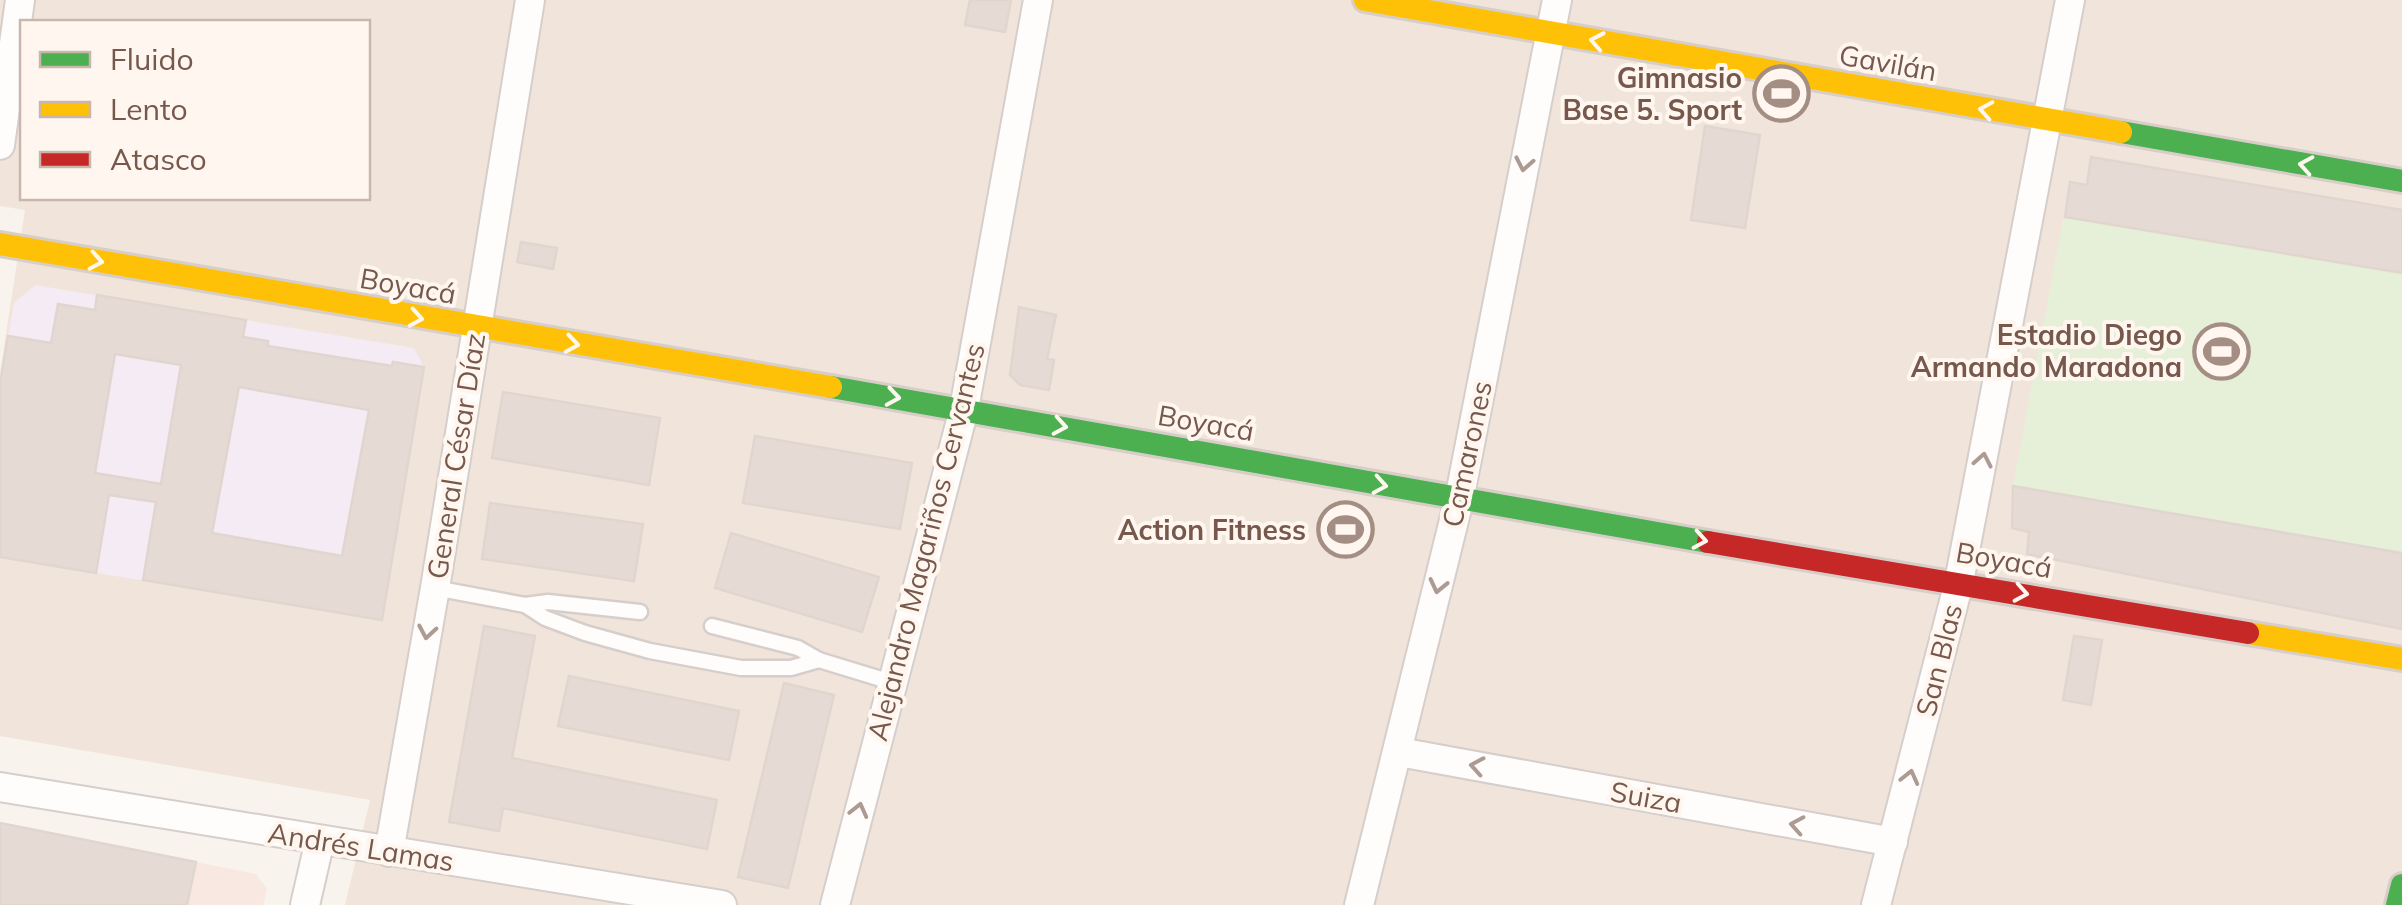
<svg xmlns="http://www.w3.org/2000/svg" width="2402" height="905" font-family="Mulish,sans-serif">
<rect width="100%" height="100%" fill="#f8f3ed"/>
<path fill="#f1e5db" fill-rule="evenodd" d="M0 0H2402V905H345L370 800 0 736V373L25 210 0 206ZM22 22H368V198H22Z"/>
<polygon fill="#f8e8e1" points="0,823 256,874 267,889 263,905 0,905"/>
<polygon fill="#f4ebf4" points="35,285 414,348 424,367 382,620 0,557 0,384 14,303"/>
<polygon fill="#e6efd8" points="2091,157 2402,210 2402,629 2027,554 2029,532 2012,528 2013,486 2070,182 2087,184"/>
<g fill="#e5dbd4" stroke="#e1d6cf" stroke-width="2.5" fill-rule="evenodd">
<polygon points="970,0 1011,0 1005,32 965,25"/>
<polygon points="1705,126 1760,135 1745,228 1691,220"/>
<polygon points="2091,157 2402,210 2402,273 2065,217 2070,182 2087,185"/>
<polygon points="521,242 557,248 553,269 517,262"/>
<path d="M97 295 246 320 243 337 268 341V346L392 366 393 362 424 367 382 620 143 580 156 502 109 495 96 573 0 557V384L8 336 51 343 58 304 95 310ZM115 354 181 365 161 484 95 473ZM239 387 369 410 342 556 212 533Z"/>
<polygon points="1019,307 1056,315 1047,359 1054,360 1049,390 1020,385 1010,375"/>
<polygon points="503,392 660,418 649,485 492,458"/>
<polygon points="755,436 912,463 900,529 743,503"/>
<polygon points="2013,486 2402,553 2402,629 2027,554 2029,532 2012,528"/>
<polygon points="490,503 643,524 634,581 482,559"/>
<polygon points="731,533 879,577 862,632 715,588"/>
<polygon points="484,626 535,636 512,758 717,800 707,849 503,808 499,831 449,822"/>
<polygon points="2074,636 2102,640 2091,705 2063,700"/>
<polygon points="569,676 739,711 729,760 558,726"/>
<polygon points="784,683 834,695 788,888 738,877"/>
<polygon points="0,823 196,862 187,905 0,905"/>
</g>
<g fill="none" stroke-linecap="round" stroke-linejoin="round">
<defs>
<g id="lane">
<polyline points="435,588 525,605 545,618 585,633 650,651 741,668 791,668 819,660 891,682"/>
<polyline points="525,605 548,602 640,612"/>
<polyline points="712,626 798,648 819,660"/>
</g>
<g id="street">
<polyline points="0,145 20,0"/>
<polyline points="1399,752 1893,842"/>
<polyline points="0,787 722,905"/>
<polyline points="389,852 435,588 530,0"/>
<polyline points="305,905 320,840"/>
<polyline points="835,905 964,409 1038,0"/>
<polyline points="1359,905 1459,500 1557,0"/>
<polyline points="1876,905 1959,582 2070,0"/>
</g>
<g id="fast">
<polyline points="2121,132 2402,181"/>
<polyline points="831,387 1708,542"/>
<polyline points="2397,905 2402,885"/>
</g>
<g id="slow">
<polyline points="1365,0 2121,132"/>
<polyline points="0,244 831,387"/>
<polyline points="2248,633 2402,659"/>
</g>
<polyline id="jam" points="1708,542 2248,633"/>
</defs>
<use href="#lane" stroke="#d6ceca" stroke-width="19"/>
<use href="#street" stroke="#d6ceca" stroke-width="32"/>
<use href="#fast" stroke="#d8cec9" stroke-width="28"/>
<use href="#slow" stroke="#d8cec9" stroke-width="28"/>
<use href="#jam" stroke="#d8cec9" stroke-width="28"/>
<use href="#lane" stroke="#fefdfc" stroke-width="14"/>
<use href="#street" stroke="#fefdfc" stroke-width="28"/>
<use href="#fast" stroke="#4caf50" stroke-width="22"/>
<use href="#slow" stroke="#ffc107" stroke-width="22"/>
<use href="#jam" stroke="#c62828" stroke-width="22"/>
</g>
<defs><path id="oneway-chevron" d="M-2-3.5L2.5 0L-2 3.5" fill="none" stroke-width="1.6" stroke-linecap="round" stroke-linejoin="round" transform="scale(2.5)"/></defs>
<g stroke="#fff7ef">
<use href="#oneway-chevron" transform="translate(1597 41) rotate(-169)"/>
<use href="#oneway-chevron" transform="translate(1986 110) rotate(-170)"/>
<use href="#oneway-chevron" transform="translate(2306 165) rotate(-170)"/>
<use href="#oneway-chevron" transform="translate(96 261) rotate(10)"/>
<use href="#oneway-chevron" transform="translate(416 318) rotate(10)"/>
<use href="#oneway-chevron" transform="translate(572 344) rotate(9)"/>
<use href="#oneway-chevron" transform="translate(893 397) rotate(9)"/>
<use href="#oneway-chevron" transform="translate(1060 426) rotate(10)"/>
<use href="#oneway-chevron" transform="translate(1380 485) rotate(10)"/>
<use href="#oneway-chevron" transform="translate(1700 540) rotate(10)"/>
<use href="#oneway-chevron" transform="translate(2021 593) rotate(10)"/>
</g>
<g stroke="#ad9a92">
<use href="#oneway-chevron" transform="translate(1524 164) rotate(101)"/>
<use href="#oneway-chevron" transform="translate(1983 460) rotate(-79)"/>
<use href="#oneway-chevron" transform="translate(1438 586) rotate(103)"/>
<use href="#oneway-chevron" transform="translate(427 632) rotate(100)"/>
<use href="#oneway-chevron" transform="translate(1477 766) rotate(-170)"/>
<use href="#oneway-chevron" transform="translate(1910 777) rotate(-76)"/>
<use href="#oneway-chevron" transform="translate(859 810) rotate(-76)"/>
<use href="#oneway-chevron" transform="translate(1797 825) rotate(-170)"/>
</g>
<defs>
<symbol id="stadium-ring" viewBox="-11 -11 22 22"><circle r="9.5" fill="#fff7ef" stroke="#a48e84" stroke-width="1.5"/><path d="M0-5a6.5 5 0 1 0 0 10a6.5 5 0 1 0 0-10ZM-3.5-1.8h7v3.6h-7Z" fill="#a48e84"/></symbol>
</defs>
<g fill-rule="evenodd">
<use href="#stadium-ring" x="1750" y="62" width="63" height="63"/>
<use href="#stadium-ring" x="2190" y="320" width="63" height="63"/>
<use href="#stadium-ring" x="1314" y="498" width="63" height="63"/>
</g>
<g text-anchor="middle" stroke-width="8" stroke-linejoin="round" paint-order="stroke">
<g font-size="28" fill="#77584c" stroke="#fff7ef">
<text transform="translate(1888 63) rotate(10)" y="10">Gavilán</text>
<text transform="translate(408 286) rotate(10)" y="10">Boyacá</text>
<text transform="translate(1206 423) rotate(10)" y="10">Boyacá</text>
<text transform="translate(1467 454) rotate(-78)" y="10">Camarones</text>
<text transform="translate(456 456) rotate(-81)" y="10">General César Díaz</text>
<text transform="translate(926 542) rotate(-76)" y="10">Alejandro Magariños Cervantes</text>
<text transform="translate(2004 560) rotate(10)" y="10">Boyacá</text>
<text transform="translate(1939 660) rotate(-76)" y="10">San Blas</text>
<text transform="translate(1646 797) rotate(10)" y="10">Suiza</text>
<text transform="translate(361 847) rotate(9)" y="10">Andrés Lamas</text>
</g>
<g font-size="28" font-weight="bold" fill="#77584c" stroke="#fff7ef" text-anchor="end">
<text x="1742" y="88">Gimnasio<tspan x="1742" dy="32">Base 5. Sport</tspan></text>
<text x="2182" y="345">Estadio Diego<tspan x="2182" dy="32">Armando Maradona</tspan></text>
<text x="1306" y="540">Action Fitness</text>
</g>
</g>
<rect x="20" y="20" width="350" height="180" fill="#fff7ef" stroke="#c9b7ae" stroke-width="2.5"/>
<rect x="40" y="52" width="50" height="15" fill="#4caf50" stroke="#c9b7ae" stroke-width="2.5"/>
<text x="110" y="70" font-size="30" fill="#77584c">Fluido</text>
<rect x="40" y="102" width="50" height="15" fill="#ffc107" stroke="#c9b7ae" stroke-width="2.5"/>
<text x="110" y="120" font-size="30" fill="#77584c">Lento</text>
<rect x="40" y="152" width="50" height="15" fill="#c62828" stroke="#c9b7ae" stroke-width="2.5"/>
<text x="110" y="170" font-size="30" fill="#77584c">Atasco</text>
</svg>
